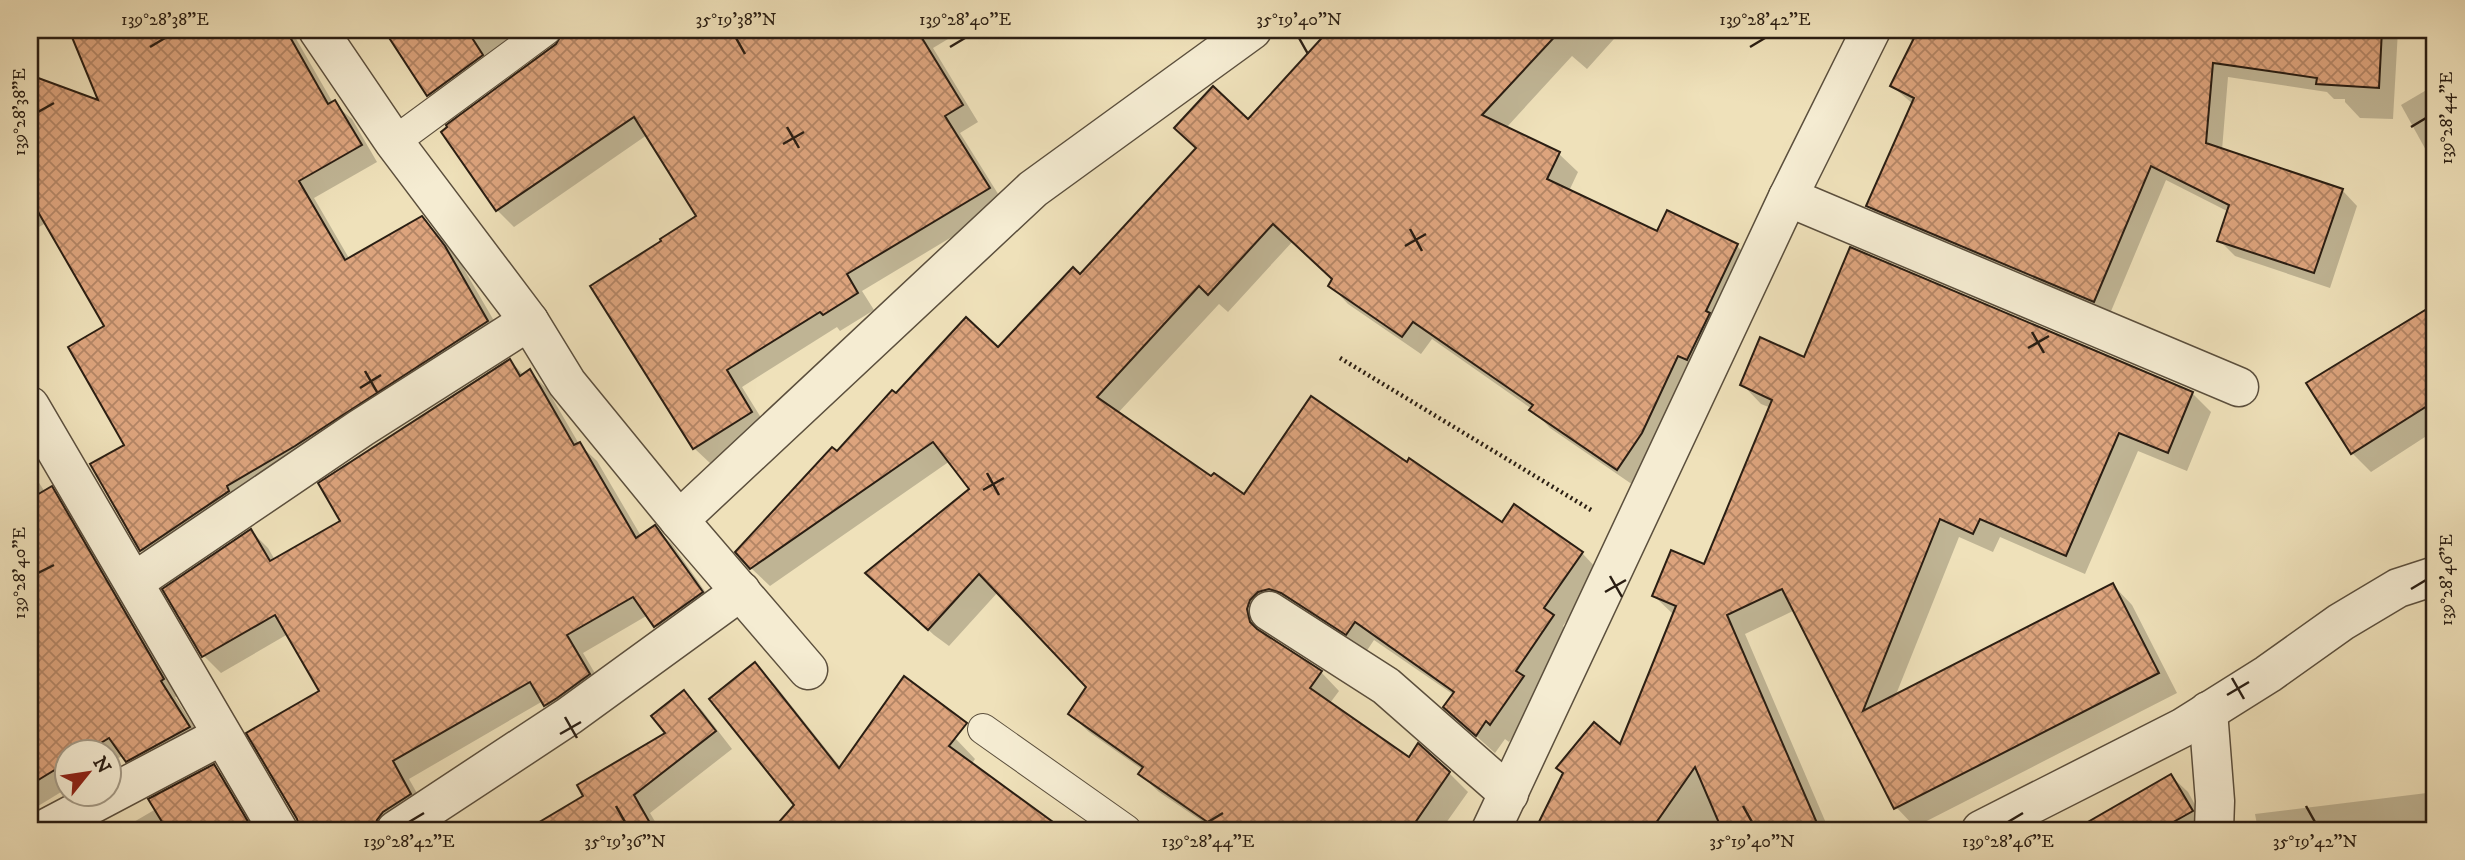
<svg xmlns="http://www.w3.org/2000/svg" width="2465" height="860" font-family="'IM FELL DW Pica',serif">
<defs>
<pattern id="building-cross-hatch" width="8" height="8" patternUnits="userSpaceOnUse" patternTransform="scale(1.75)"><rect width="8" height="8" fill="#dda47d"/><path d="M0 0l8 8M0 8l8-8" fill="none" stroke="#b38565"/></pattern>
</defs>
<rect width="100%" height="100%" fill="#efe1ba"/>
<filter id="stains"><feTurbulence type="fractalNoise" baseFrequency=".00286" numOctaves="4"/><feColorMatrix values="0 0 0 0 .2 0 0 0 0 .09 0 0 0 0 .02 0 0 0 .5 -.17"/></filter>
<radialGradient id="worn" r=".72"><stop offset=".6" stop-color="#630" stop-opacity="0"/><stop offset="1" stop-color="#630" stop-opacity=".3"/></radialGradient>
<g fill="#0003">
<polygon points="71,30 291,30 333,103 352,119 377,162 314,198 350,260 422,218 439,235 461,264 504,338 158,567 142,550 92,465 126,445 106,327 46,223 30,232 30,77 102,103"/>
<polygon points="386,30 558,30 445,111 428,95"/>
<polygon points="565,30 948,30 944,32 948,39 933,48 978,122 960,133 1005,205 862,291 874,310 840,331 837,327 742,387 768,429 711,464 694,448 592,287 699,216 647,135 514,227 497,210 443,132 558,45 564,37"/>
<polygon points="1330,30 1622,30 1587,69 1572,56 1506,128 1559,154 1578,172 1569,191 1658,233 1737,246 1755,264 1636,487 1550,428 1532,409 1432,339 1421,354 1348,304 1330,285 1334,279 1293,241 1228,312 1219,304 1117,414 1212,479 1245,496 1407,464 1502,524 1582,553 1600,572 1563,626 1572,635 1535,689 1541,696 1509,742 1505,739 1495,753 1464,725 1454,695 1374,640 1366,652 1265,630 1267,637 1321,672 1339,691 1330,703 1409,759 1449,773 1468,792 1441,830 1215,830 1159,792 1140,774 1143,770 1089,732 1070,714 1088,687 998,592 949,646 934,635 886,591 971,489 950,461 770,586 751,568 837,454 896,396 999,349 1248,121"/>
<polygon points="1907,30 2398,30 2393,119 2360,118 2345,102 2345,99 2334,99 2327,92 2228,77 2222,150 2342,190 2357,206 2330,288 2235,256 2219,240 2229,212 2166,180 2109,316 1884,221 1869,206 1913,104 1892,86 1914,43 1906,35"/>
<polygon points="2435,85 2435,160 2427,152 2401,105"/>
<polygon points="2433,307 2435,307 2435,459 2428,435 2371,472 2352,453 2308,384"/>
<polygon points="1805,360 2192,393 2211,412 2187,471 2138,451 2085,574 2000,537 1993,552 1959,537 1895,697 2113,585 2132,605 2177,693 1915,827 1896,807 1795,610 1745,634 1829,830 1537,830 1565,773 1621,747 1674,615 1654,596 1705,566 1771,408 1761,404 1742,384"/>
<polygon points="510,361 524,375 530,372 547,389 579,444 597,461 641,536 654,527 672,544 718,610 673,643 648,615 583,653 606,692 563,722 543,701 409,779 427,811 400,830 302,830 299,818 321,692 288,634 221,673 204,656 251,531 268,548 275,560 342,522"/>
<polygon points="30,469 45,492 51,488 67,504 179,695 175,697 205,744 142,777 122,756 108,764 108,752 66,752 66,789 30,811"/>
<polygon points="755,664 775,685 841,768 955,738 975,759 971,765 1061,830 775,830 796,805"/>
<polygon points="684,692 701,709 732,749 650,813 660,830 530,830 586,797 668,733"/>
<polygon points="214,766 231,784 258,830 120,830 156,809"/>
<polygon points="2171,776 2188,792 2204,821 2203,830 2122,830 2111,811"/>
<polygon points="2435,792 2435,830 2258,830 2255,814"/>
</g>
<g fill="url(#building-cross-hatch)" stroke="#2a1e13" stroke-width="2">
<polygon points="69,30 286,30 328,104 335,100 362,145 299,181 345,260 422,216 445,246 488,321 295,446 227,486 229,491 140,551 90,464 124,445 68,347 104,326 30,198 30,75 98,100"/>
<polygon points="384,30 467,30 483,55 427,96"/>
<polygon points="564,30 917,30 963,105 945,116 990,188 847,274 858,293 823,315 820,312 727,370 752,412 693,449 590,286 661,241 660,239 696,216 634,117 496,211 441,132 447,127 446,125 556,44"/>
<polygon points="1329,30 1561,30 1482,115 1560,152 1547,179 1657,231 1667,210 1738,244 1706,311 1710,313 1687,360 1678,356 1642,433 1617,470 1529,410 1533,405 1413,322 1402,337 1328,286 1332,279 1273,224 1208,295 1199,286 1097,397 1211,476 1214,473 1244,494 1311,396 1407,462 1409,458 1502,522 1514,504 1583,552 1544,608 1554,615 1516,671 1524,676 1490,725 1486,721 1476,736 1443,707 1454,692 1355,622 1346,635 1281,593 1269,589 1258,592 1250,600 1247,609 1250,622 1257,629 1322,671 1310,688 1409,757 1418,743 1450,772 1410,830 1219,830 1138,774 1143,767 1068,714 1086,687 979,574 928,630 865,573 969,489 933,442 750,569 735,552 832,447 837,451 892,390 896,393 966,317 998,347 1073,267 1080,274 1196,148 1174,128 1213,86 1248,119"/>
<polygon points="1918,30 2382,30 2379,88 2316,84 2317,78 2213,63 2206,143 2343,189 2314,273 2217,241 2229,205 2151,166 2094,302 1866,206 1914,98 1890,86"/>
<polygon points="1850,247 2193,392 2168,453 2119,433 2066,556 1980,519 1973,534 1940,519 1863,711 2113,583 2159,673 1894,809 1782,589 1727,615 1820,830 1722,830 1695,767 1651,830 1535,830 1563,773 1556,768 1594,722 1620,744 1676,606 1652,596 1671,550 1704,564 1772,400 1740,385 1760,337 1804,357"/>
<polygon points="2435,304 2435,401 2351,454 2306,383"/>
<polygon points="510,359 520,376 530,369 574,445 580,442 636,538 655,525 703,592 654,627 633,597 567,635 590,674 557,698 544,706 530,682 393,761 411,794 383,812 377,820 374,830 300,830 297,819 246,733 319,691 275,615 202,657 162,589 251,529 270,561 340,521 318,483"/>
<polygon points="52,486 164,679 161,681 190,727 126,762 109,738 86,752 66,752 66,763 30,785 30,499"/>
<polygon points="755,662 839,768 904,676 967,723 949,746 1064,830 772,830 794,805 709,699"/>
<polygon points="684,690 716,731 634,795 654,830 526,830 583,796 577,785 665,733 651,716"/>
<polygon points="214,764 253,830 167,830 148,799"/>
<polygon points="2171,774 2193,811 2159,830 2074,830"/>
</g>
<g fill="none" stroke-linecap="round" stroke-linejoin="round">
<defs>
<g id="lane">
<polyline points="394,142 546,30"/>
<polyline points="983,729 1126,830"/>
</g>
<g id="street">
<polyline points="318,30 394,142 529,321 567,383 679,520 808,670"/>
<polyline points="1788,197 2239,387"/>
<polyline points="30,406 278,830"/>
<polyline points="679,520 1033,189 1252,30"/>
<polyline points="134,582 361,428 529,321"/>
<polyline points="1269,611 1386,686 1509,794"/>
<polyline points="2208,711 2215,801 2214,830"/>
<polyline points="43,830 221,736"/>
<polyline points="396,830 569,716 741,591"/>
<polyline points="1491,830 1788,197 1871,30"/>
<polyline points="1981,830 2182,728 2268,674 2341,622 2398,588 2435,576"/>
</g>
</defs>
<use href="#lane" stroke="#5b4f3d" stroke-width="32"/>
<use href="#street" stroke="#5b4f3d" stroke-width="41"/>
<polyline stroke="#2a1e13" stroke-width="4.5" stroke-dasharray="2 3.5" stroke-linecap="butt" points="1340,358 1591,510"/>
<use href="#lane" stroke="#f5ecd2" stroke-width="30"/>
<use href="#street" stroke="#f5ecd2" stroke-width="38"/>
</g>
<path fill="none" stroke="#2a1e13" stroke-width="2.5" d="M736 38 745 54M1299 38 1308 54M150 47 165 38M950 47 965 38M1750 47 1765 38M38 112 54 103M787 127 799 148M2411 127 2426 118M783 144 804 132M1410 229 1422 251M1405 246 1426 234M2032 332 2044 353M2028 348 2049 336M365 371 377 392M360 388 381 375M987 473 999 495M983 490 1004 478M38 573 54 565M1610 576 1622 597M2411 589 2426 580M1605 592 1626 580M2232 678 2244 699M2227 695 2249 682M565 717 577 738M560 734 581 722M616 806 625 822M1743 806 1752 822M2306 806 2315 822M409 822 424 813M1208 822 1223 813M2008 822 2023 813"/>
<rect width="2465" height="860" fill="none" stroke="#efe1ba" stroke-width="77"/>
<g transform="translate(88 773) rotate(60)"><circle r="33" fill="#f5ecd2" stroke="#a49a86" stroke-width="2"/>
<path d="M0-5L12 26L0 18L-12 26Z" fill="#8f2418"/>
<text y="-10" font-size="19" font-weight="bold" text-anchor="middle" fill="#2a1e13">N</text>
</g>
<rect x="38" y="38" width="2388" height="784" fill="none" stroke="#2a1e13" stroke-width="2.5"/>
<g font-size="18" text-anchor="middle" fill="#2a1e13">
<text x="165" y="25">139°28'38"E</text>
<text x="736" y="25">35°19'38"N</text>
<text x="965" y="25">139°28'40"E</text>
<text x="1299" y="25">35°19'40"N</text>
<text x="1765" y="25">139°28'42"E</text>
<text transform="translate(19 112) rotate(-90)" y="6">139°28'38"E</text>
<text transform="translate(2446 118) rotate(-90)" y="6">139°28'44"E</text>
<text transform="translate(19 573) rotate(-90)" y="6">139°28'40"E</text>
<text transform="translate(2446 580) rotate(-90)" y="6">139°28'46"E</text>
<text x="409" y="847">139°28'42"E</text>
<text x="625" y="847">35°19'36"N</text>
<text x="1208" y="847">139°28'44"E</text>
<text x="1752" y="847">35°19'40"N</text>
<text x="2008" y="847">139°28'46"E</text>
<text x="2315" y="847">35°19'42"N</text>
</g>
<rect width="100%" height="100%" filter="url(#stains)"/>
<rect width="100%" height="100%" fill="url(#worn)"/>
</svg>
